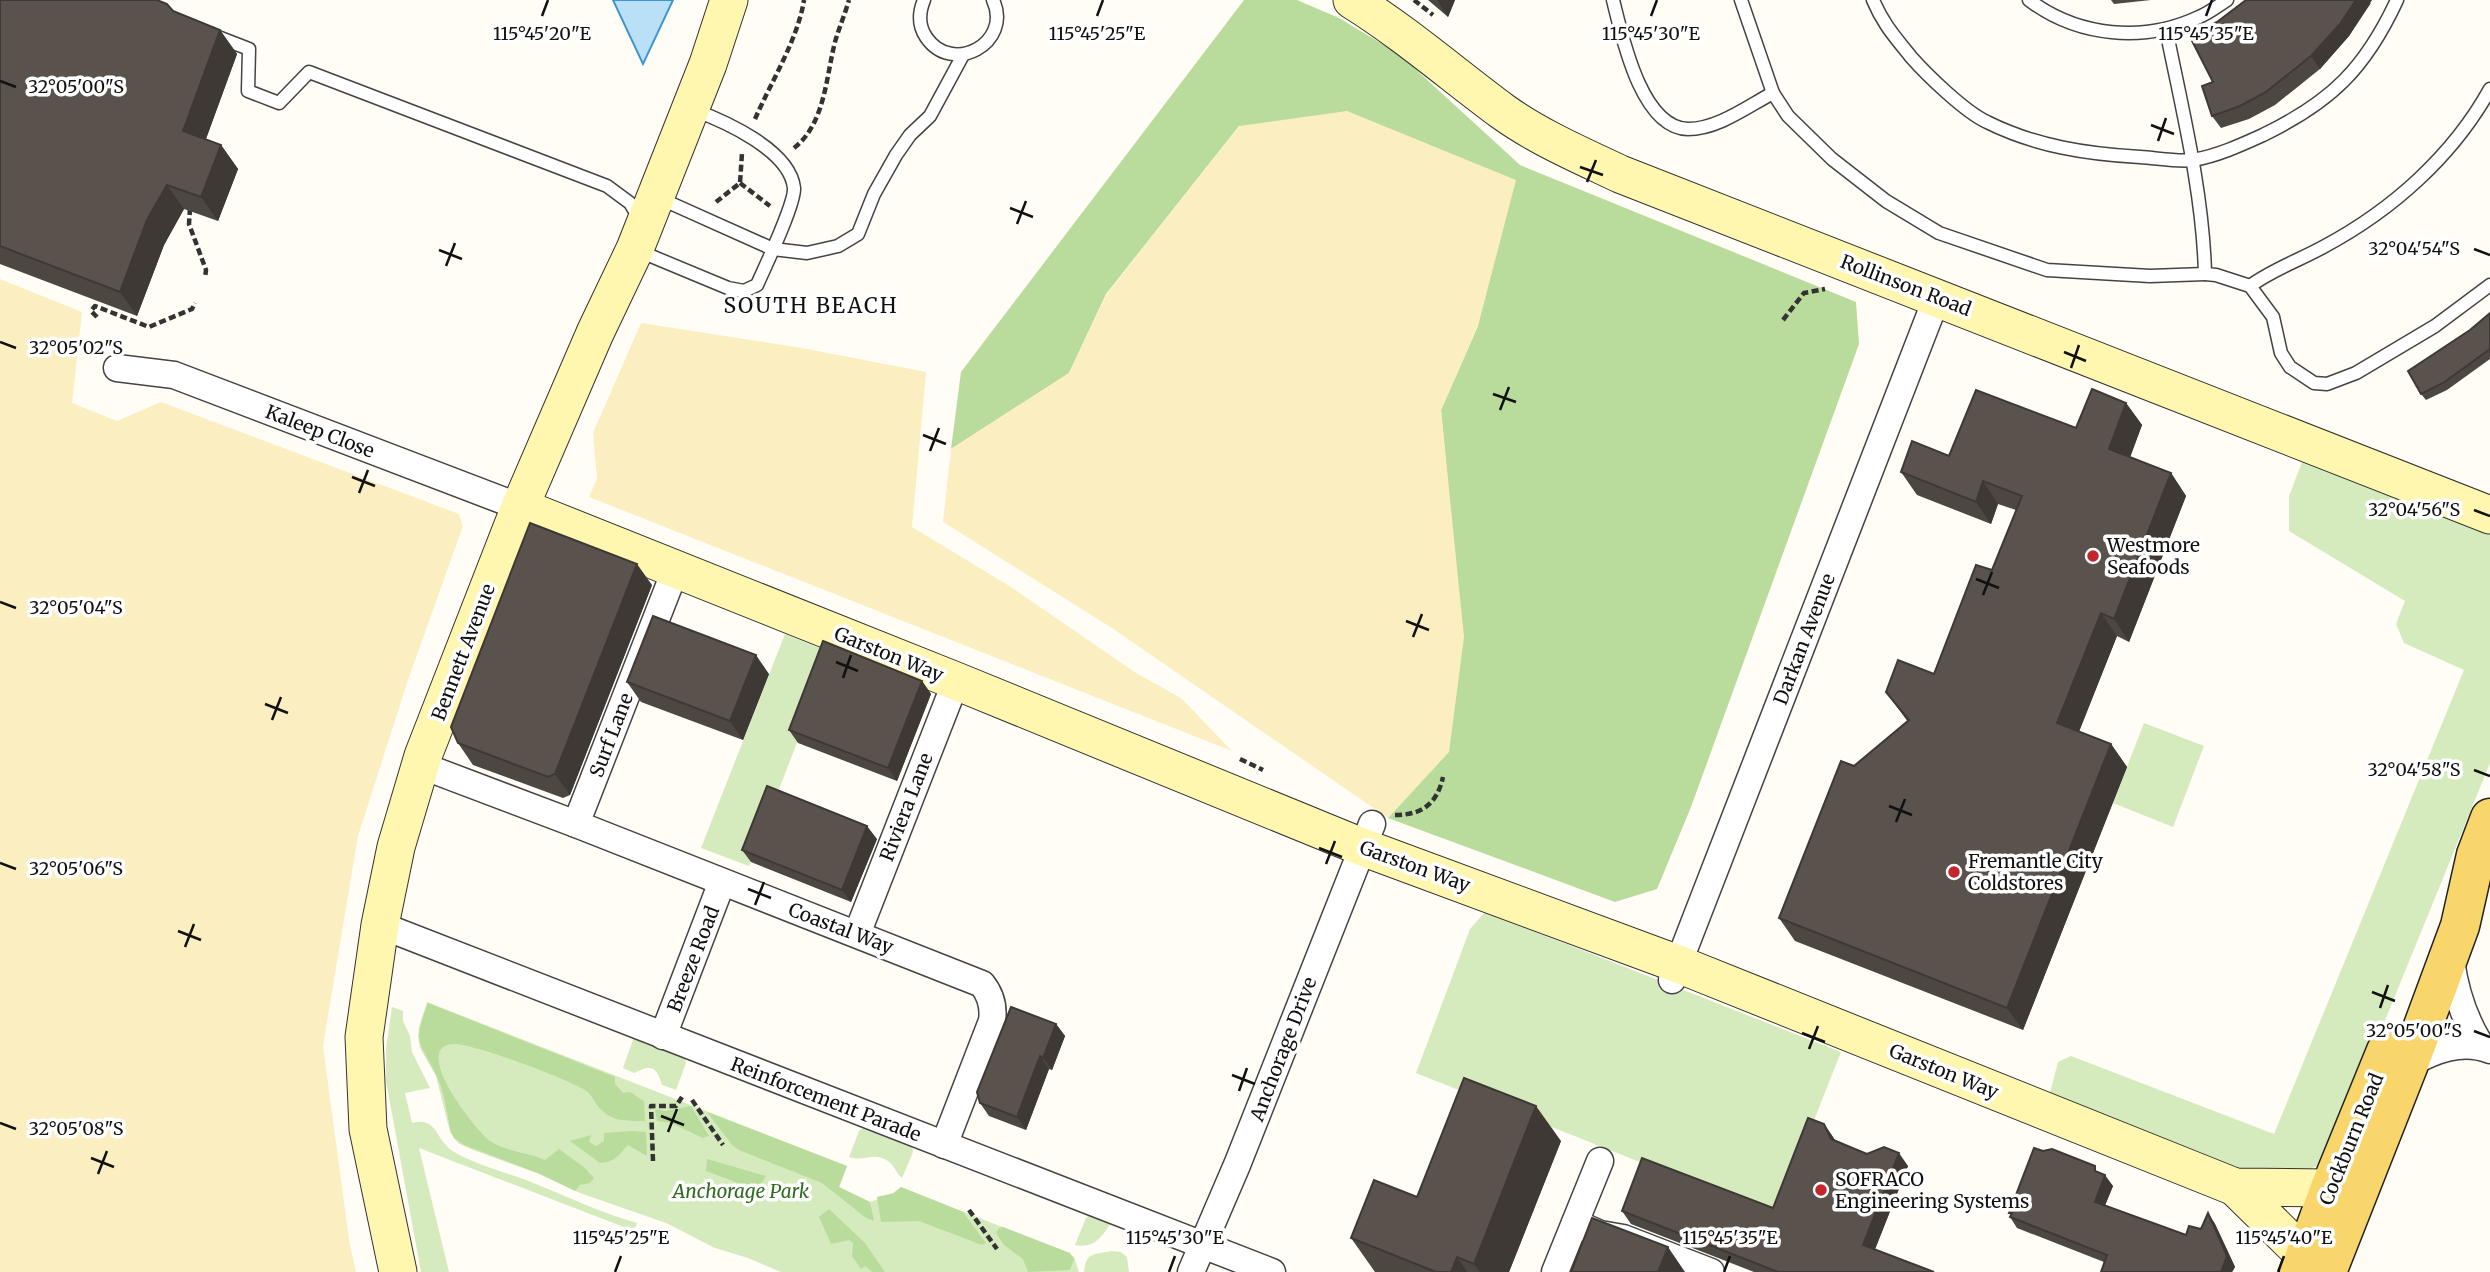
<svg xmlns="http://www.w3.org/2000/svg" width="2490" height="1272" font-family="Merriweather,serif">
<rect width="100%" height="100%" fill="#fffdf5"/>
<g fill="#d5ebbd">
<polygon points="2304,457 2490,531 2490,763 2335,1143 2327,1157 2317,1166 2298,1174 2242,1169 2050,1093 2058,1062 2071,1056 2274,1134 2464,670 2404,643 2396,624 2405,601 2289,531 2289,496"/>
<polygon points="785,634 832,653 749,866 701,848"/>
<polygon points="2144,723 2204,746 2173,827 2113,803"/>
<polygon points="1485,912 1841,1052 1776,1216 1416,1073 1470,929"/>
<polygon points="427,1002 847,1166 839,1187 870,1202 892,1194 901,1187 1068,1253 1074,1257 1079,1272 781,1272 748,1258 715,1248 666,1223 580,1193 539,1174 468,1148 458,1143 450,1132 436,1076 420,1048 418,1036 419,1027"/>
<path d="M392 1007 403 1011V1021L410 1036 412 1052 430 1088 405 1093 412 1123C439 1116 435 1143 456 1153 481 1167 510 1173 536 1184 570 1198 602 1213 637 1223L634 1231 419 1148 449 1272H421L386 1081V1049Z"/>
<path d="M637 1037 685 1057 686 1063 676 1090 662 1085C656 1065 651 1065 634 1073L623 1068 633 1040Z"/>
<path d="M864 1127 912 1145 913 1152 902 1178C897 1174 894 1165 888 1161 875 1151 863 1162 849 1157L859 1131Z"/>
<path d="M1090 1215 1112 1222C1102 1236 1095 1249 1075 1245L1086 1218Z"/>
<path d="M1111 1251 1121 1252 1127 1257 1129 1272H1084C1086 1251 1095 1255 1111 1251Z"/>
</g>
<g fill="#b9dc9c">
<polygon points="1244,0 1297,0 1339,18 1399,54 1520,165 1856,302 1859,344 1691,807 1657,889 1615,902 1388,818 1449,751 1449,495 1441,410 1478,326 1239,126 1106,294 1069,373 951,449 961,372"/>
<path d="M428 1003 615 1077V1084L623 1093 630 1092 644 1101 645 1121C626 1121 610 1122 597 1105 593 1099 590 1092 583 1089 564 1078 473 1043 453 1044 410 1047 475 1130 490 1141 506 1152 528 1152 545 1160L559 1149 585 1168 594 1178 590 1183 580 1185 575 1191 538 1173 464 1145 454 1138 451 1132C447 1115 445 1095 438 1079 421 1041 411 1047 428 1003Z"/>
<polygon points="691,1106 709,1136 703,1138 671,1123 657,1121 655,1109 665,1111"/>
<polygon points="707,1112 847,1166 839,1187 870,1202 874,1221 866,1218 822,1183 739,1150 732,1145"/>
<path d="M632 1131 646 1132 647 1156 628 1145C620 1154 614 1163 600 1163L570 1141 591 1135 589 1142 596 1146 604 1141V1133Z"/>
<polygon points="707,1159 766,1176 761,1184 749,1187 706,1171"/>
<polygon points="901,1187 963,1212 986,1243 982,1245 919,1221 881,1222 877,1197 894,1193"/>
<polygon points="829,1209 865,1243 885,1272 872,1272 865,1266 861,1269 852,1256 853,1243 849,1240 831,1244 819,1217"/>
<polygon points="1003,1227 1070,1253 1074,1259 1070,1270 1028,1272 1023,1259 1004,1245 996,1233 999,1228"/>
</g>
<g fill="#fbeec1">
<polygon points="1347,111 1516,180 1478,326 1441,410 1464,637 1449,752 1388,818 1112,628 943,522 951,449 1069,373 1106,295 1239,126"/>
<polygon points="0,279 82,312 72,403 117,421 161,402 459,514 463,526 408,680 358,836 323,1046 349,1240 356,1272 0,1272"/>
<polygon points="641,323 802,348 926,372 912,527 1011,587 1136,673 1181,698 1232,751 589,497 597,479 593,433"/>
</g>
<polygon fill="#b9e0f7" stroke="#3f96cf" stroke-width="2" points="613,0 673,0 643,64"/>
<g fill="none" stroke-linecap="round" stroke-linejoin="round">
<defs>
<g id="lane">
<path d="M924 0C919 12 918 25 926 37 952 76 1013 43 993 0"/>
<path d="M1613 0C1622 36 1641 128 1688 129 1718 129 1748 106 1773 93"/>
<polyline points="1741,0 1773,93 1788,116 1832,159 1886,201 1939,233 2047,270 2150,276 2205,274"/>
<path d="M1873 0C1883 24 1895 37 1911 57 1927 75 1965 112 1987 122 2035 146 2086 154 2140 157 2157 158 2177 162 2193 160 2217 156 2241 145 2263 135 2331 102 2365 69 2397 0"/>
<path d="M2029 0C2078 37 2144 43 2199 17 2209 13 2218 6 2227 0"/>
<path d="M2166 29C2182 109 2203 192 2205 274L2216 275 2250 286 2273 317 2281 353 2290 367 2314 383 2327 384 2356 373 2435 326 2490 285"/>
<polyline points="213,35 249,49 248,91 279,103 309,72 607,186 630,203 639,218"/>
<polyline points="659,198 773,249 807,253 838,246 858,234 874,194 896,155 910,135 930,116 963,55"/>
<path d="M639 251 728 288 744 291 757 285C765 267 795 204 794 188 790 150 724 121 694 110"/>
<path d="M2250 286C2273 269 2300 260 2325 246 2392 210 2453 156 2490 89"/>
</g>
<g id="street">
<polyline points="117,368 174,375 520,507"/>
<path d="M420 765 576 824 982 984C991 995 994 1007 992 1021L944 1145"/>
<polyline points="576,824 669,586 673,568"/>
<polyline points="380,925 1272,1272"/>
<polyline points="857,934 956,681"/>
<path d="M2451 960C2455 991 2464 1019 2481 1046"/>
<polyline points="1672,980 1937,297"/>
<polyline points="663,1036 722,882"/>
<path d="M2409 1064C2434 1050 2462 1039 2490 1050"/>
<polyline points="1575,1223 1600,1234 1623,1238 1711,1272"/>
<polyline points="1191,1272 1237,1165 1372,824"/>
<polyline points="1555,1272 1600,1161"/>
</g>
<g id="secondary">
<path d="M1352 0C1405 33 1452 74 1502 111 1538 137 1580 155 1620 174L2490 515"/>
<polyline points="520,507 956,681 1362,847 1678,964 2235,1187 2330,1188"/>
<polyline points="2235,1187 2305,1256"/>
<polyline points="398,1272 368,1129 364,1037 380,925 396,847 423,756 520,507 595,333 635,249 708,64 729,0"/>
</g>
<g id="primary">
<polyline points="2299,1272 2330,1188 2386,1051"/>
<polyline points="2327,1272 2409,1064 2460,926 2476,855 2490,818"/>
</g>
</defs>
<use href="#lane" stroke="#444" stroke-width="15"/>
<use href="#street" stroke="#444" stroke-width="29"/>
<use href="#secondary" stroke="#333" stroke-width="39"/>
<use href="#primary" stroke="#222" stroke-width="41"/>
<g stroke="#333" stroke-width="4.5" stroke-dasharray="7 3.5" stroke-linecap="butt">
<polyline points="1414,0 1433,15"/>
<path d="M755 119C771 82 798 39 804 0"/>
<path d="M794 148C825 124 826 77 835 42 839 28 845 14 849 0"/>
<polyline points="740,183 770,206"/>
<polyline points="716,202 740,183 742,153"/>
<polyline points="190,208 189,224 206,270 205,278"/>
<polyline points="97,317 91,311 95,306 149,327 192,309 195,303"/>
<polyline points="1783,320 1804,293 1825,289"/>
<polyline points="1240,759 1263,770"/>
<path d="M1395 815C1422 815 1437 804 1443 777"/>
<polyline points="692,1100 723,1145"/>
<polyline points="653,1161 651,1106 676,1106 682,1097"/>
<polyline points="969,1210 997,1249"/>
</g>
<use href="#lane" stroke="#fff" stroke-width="12"/>
<use href="#street" stroke="#fff" stroke-width="26"/>
<use href="#secondary" stroke="#fff6b0" stroke-width="37"/>
<use href="#primary" stroke="#f9d66b" stroke-width="38"/>
</g>
<g fill="#4d4742">
<polygon points="0,0 173,11 220,30 237,54 206,139 221,145 238,169 218,221 184,209 164,245 137,316 0,264"/>
<polygon points="1428,0 1455,0 1448,17"/>
<polygon points="2111,0 2151,0 2114,4"/>
<polygon points="2371,3 2349,36 2320,69 2275,105 2249,119 2221,128 2212,116 2217,22"/>
<polygon points="2490,313 2490,359 2447,390 2426,400 2421,394 2470,330"/>
<polygon points="2126,403 2142,425 2130,457 2171,473 2186,496 2129,642 2117,636 2079,732 2111,744 2127,767 2023,1030 1795,941 1779,918 1854,766 1908,722 1886,692 1934,674 1992,570 2016,510 1998,504 1991,524 1917,495 1901,472 1949,456 2076,428"/>
<polygon points="652,585 570,795 563,798 473,765 458,743"/>
<polygon points="769,674 743,740 641,702 627,682"/>
<polygon points="922,681 931,694 897,781 798,743 789,730"/>
<polygon points="877,839 851,902 751,862 742,850"/>
<polygon points="1056,1024 1065,1036 1052,1070 1049,1069 1026,1130 989,1116 980,1103"/>
<polygon points="1824,1124 1835,1140 1867,1154 1908,1166 1875,1249 1934,1272 1754,1272 1631,1224 1622,1211 1773,1208"/>
<polygon points="1561,1141 1509,1272 1375,1272 1351,1238 1417,1197"/>
<polygon points="2100,1173 2113,1186 2105,1205 2186,1235 2201,1229 2208,1213 2215,1224 2235,1267 2232,1272 2101,1272 2104,1262 2017,1228 2010,1217 2011,1215 2009,1213"/>
</g>
<g fill="#3f3936">
<polygon points="1437,0 1455,0 1448,17"/>
<polygon points="2356,0 2372,0 2349,36 2320,69 2311,56"/>
<polygon points="220,30 237,54 200,155 183,131"/>
<polygon points="221,145 238,169 218,221 201,197"/>
<polygon points="167,185 184,209 164,245 137,316 120,292 147,220"/>
<polygon points="2126,403 2142,425 2125,471 2109,449"/>
<polygon points="2171,473 2186,496 2129,642 2114,619"/>
<polygon points="1983,481 1998,504 1991,524 1976,502"/>
<polygon points="637,564 652,585 570,795 555,774"/>
<polygon points="2101,613 2117,636 2073,746 2057,723"/>
<polygon points="756,655 769,674 743,740 730,721"/>
<polygon points="922,681 931,694 897,781 888,768"/>
<polygon points="2111,744 2127,767 2023,1030 2007,1008"/>
<polygon points="867,826 877,839 851,902 842,890"/>
<polygon points="1056,1024 1065,1036 1052,1070 1043,1058"/>
<polygon points="1040,1056 1049,1069 1026,1130 1017,1117"/>
<polygon points="1536,1106 1561,1141 1509,1272 1480,1272 1474,1264"/>
<polygon points="1824,1124 1833,1137 1840,1152 1831,1139"/>
<polygon points="1899,1153 1908,1166 1872,1257 1863,1245"/>
<polygon points="2105,1175 2113,1186 2102,1213 2095,1202"/>
<polygon points="2208,1213 2215,1224 2235,1267 2232,1272 2221,1272"/>
<polygon points="1668,1247 1685,1272 1658,1272"/>
<polygon points="1457,1257 1467,1272 1451,1272"/>
</g>
<g fill="#5a524d" stroke="#3f3936" stroke-width="2">
<polygon points="0,0 157,0 167,4 173,11 220,30 183,131 221,145 201,197 167,185 147,220 120,292 0,246"/>
<polygon points="2246,0 2356,0 2340,24 2311,56 2266,92 2240,106 2212,116 2202,86 2213,82 2189,35 2217,22"/>
<polygon points="2490,313 2490,349 2443,383 2421,394 2408,371 2470,330"/>
<polygon points="2092,389 2126,403 2109,449 2171,473 2114,619 2101,613 2057,723 2111,744 2007,1008 1779,918 1841,761 1854,766 1909,720 1886,692 1898,660 1934,674 1976,565 1992,570 2022,496 1983,481 1976,502 1901,472 1912,441 1949,456 1976,390 2076,428"/>
<polygon points="530,523 637,564 555,774 548,777 458,743 451,727"/>
<polygon points="653,616 756,655 730,721 627,682"/>
<polygon points="823,641 922,681 888,768 789,730"/>
<polygon points="767,786 867,826 842,890 742,850"/>
<polygon points="1011,1007 1056,1024 1043,1058 1040,1056 1017,1117 980,1103 977,1092"/>
<polygon points="1464,1078 1536,1106 1474,1264 1457,1257 1451,1272 1436,1272 1351,1238 1374,1180 1417,1197"/>
<polygon points="1808,1118 1824,1124 1831,1139 1850,1147 1867,1154 1884,1147 1899,1153 1863,1245 1934,1272 1778,1272 1622,1211 1642,1158 1773,1208"/>
<polygon points="2034,1148 2043,1151 2052,1149 2095,1166 2095,1171 2105,1175 2095,1202 2186,1235 2189,1226 2201,1229 2208,1213 2227,1256 2221,1272 2101,1272 2107,1255 2010,1217 2012,1213 2009,1213"/>
<polygon points="1592,1218 1668,1247 1658,1272 1571,1272"/>
</g>
<path fill="none" stroke="#111" stroke-width="2.5" d="M542 16 548 0M1097 16 1103 0M1651 16 1657 0M2206 16 2212 0M0 81 16 87M2151 125 2174 134M2158 141 2166 118M1580 167 1603 175M1587 182 1596 160M1010 208 1033 217M1017 224 1026 201M2474 249 2490 255M439 250 462 259M446 266 455 243M0 342 16 348M2064 352 2086 361M2071 368 2079 345M1493 394 1516 402M1500 410 1509 387M923 435 946 444M930 451 939 428M352 477 375 486M359 493 368 470M2474 510 2490 516M1976 579 1999 588M1983 595 1992 572M0 602 16 608M1406 621 1429 630M1413 637 1422 614M836 662 858 671M843 678 851 655M265 704 288 713M272 720 281 697M2474 770 2490 776M1889 806 1912 815M1896 822 1905 799M1319 848 1342 857M0 863 16 869M1326 864 1335 841M748 889 771 898M755 905 764 882M178 931 201 940M185 947 194 924M2372 992 2395 1001M2380 1008 2388 985M2474 1031 2490 1037M1802 1033 1825 1042M1809 1049 1818 1026M1232 1075 1255 1084M1239 1091 1247 1068M661 1116 684 1125M0 1123 16 1129M668 1132 677 1109M91 1158 114 1167M98 1174 107 1151M615 1272 621 1256M1169 1272 1175 1256M1724 1272 1730 1256M2278 1272 2284 1256"/>
<g fill="#c4262e" stroke="#fff" stroke-width="2.5">
<circle cx="2093" cy="556" r="7"/>
<circle cx="1954" cy="872" r="7"/>
<circle cx="1821" cy="1190" r="7"/>
</g>
<g text-anchor="middle" stroke-width="7" stroke-linejoin="round" paint-order="stroke">
<g font-size="19" fill="#111" stroke="#fff">
<text transform="translate(1906 285) rotate(21)" y="7">Rollinson Road</text>
<text transform="translate(320 431) rotate(21)" y="7">Kaleep Close</text>
<text transform="translate(1804 639) rotate(-69)" y="7">Darkan Avenue</text>
<text transform="translate(463 652) rotate(-69)" y="7">Bennett Avenue</text>
<text transform="translate(889 654) rotate(22)" y="7">Garston Way</text>
<text transform="translate(611 735) rotate(-69)" y="7">Surf Lane</text>
<text transform="translate(906 807) rotate(-69)" y="7">Riviera Lane</text>
<text transform="translate(1415 866) rotate(20)" y="7">Garston Way</text>
<text transform="translate(841 928) rotate(21)" y="7">Coastal Way</text>
<text transform="translate(693 959) rotate(-69)" y="7">Breeze Road</text>
<text transform="translate(1283 1049) rotate(-69)" y="7">Anchorage Drive</text>
<text transform="translate(1944 1071) rotate(22)" y="7">Garston Way</text>
<text transform="translate(826 1099) rotate(21)" y="7">Reinforcement Parade</text>
<text transform="translate(2351 1139) rotate(-68)" y="7">Cockburn Road</text>
</g>
<g font-size="19" fill="#111" stroke="#fff" text-anchor="start">
<text x="2107" y="552">Westmore<tspan x="2107" dy="22">Seafoods</tspan></text>
<text x="1968" y="868">Fremantle City<tspan x="1968" dy="22">Coldstores</tspan></text>
<text x="1835" y="1186">SOFRACO<tspan x="1835" dy="22">Engineering Systems</tspan></text>
</g>
<g font-size="19" font-style="italic" fill="#2f6b1f" stroke="#fff">
<text x="741" y="1198">Anchorage Park</text>
</g>
<g font-size="21" letter-spacing="2" fill="#111" stroke="#fff">
<text x="811" y="313">SOUTH BEACH</text>
</g>
</g>
<g font-size="18" text-anchor="middle" fill="#111" stroke="#fff" stroke-width="7" stroke-linejoin="round" paint-order="stroke">
<text x="2206" y="40">115°45'35"E</text>
<text x="542" y="40">115°45'20"E</text>
<text x="1097" y="40">115°45'25"E</text>
<text x="1651" y="40">115°45'30"E</text>
<text x="76" y="93">32°05'00"S</text>
<text x="2414" y="255">32°04'54"S</text>
<text x="76" y="354">32°05'02"S</text>
<text x="2414" y="516">32°04'56"S</text>
<text x="76" y="614">32°05'04"S</text>
<text x="2414" y="776">32°04'58"S</text>
<text x="76" y="875">32°05'06"S</text>
<text x="2414" y="1037">32°05'00"S</text>
<text x="76" y="1135">32°05'08"S</text>
<text x="621" y="1244">115°45'25"E</text>
<text x="1175" y="1244">115°45'30"E</text>
<text x="1730" y="1244">115°45'35"E</text>
<text x="2284" y="1244">115°45'40"E</text>
</g>
</svg>
